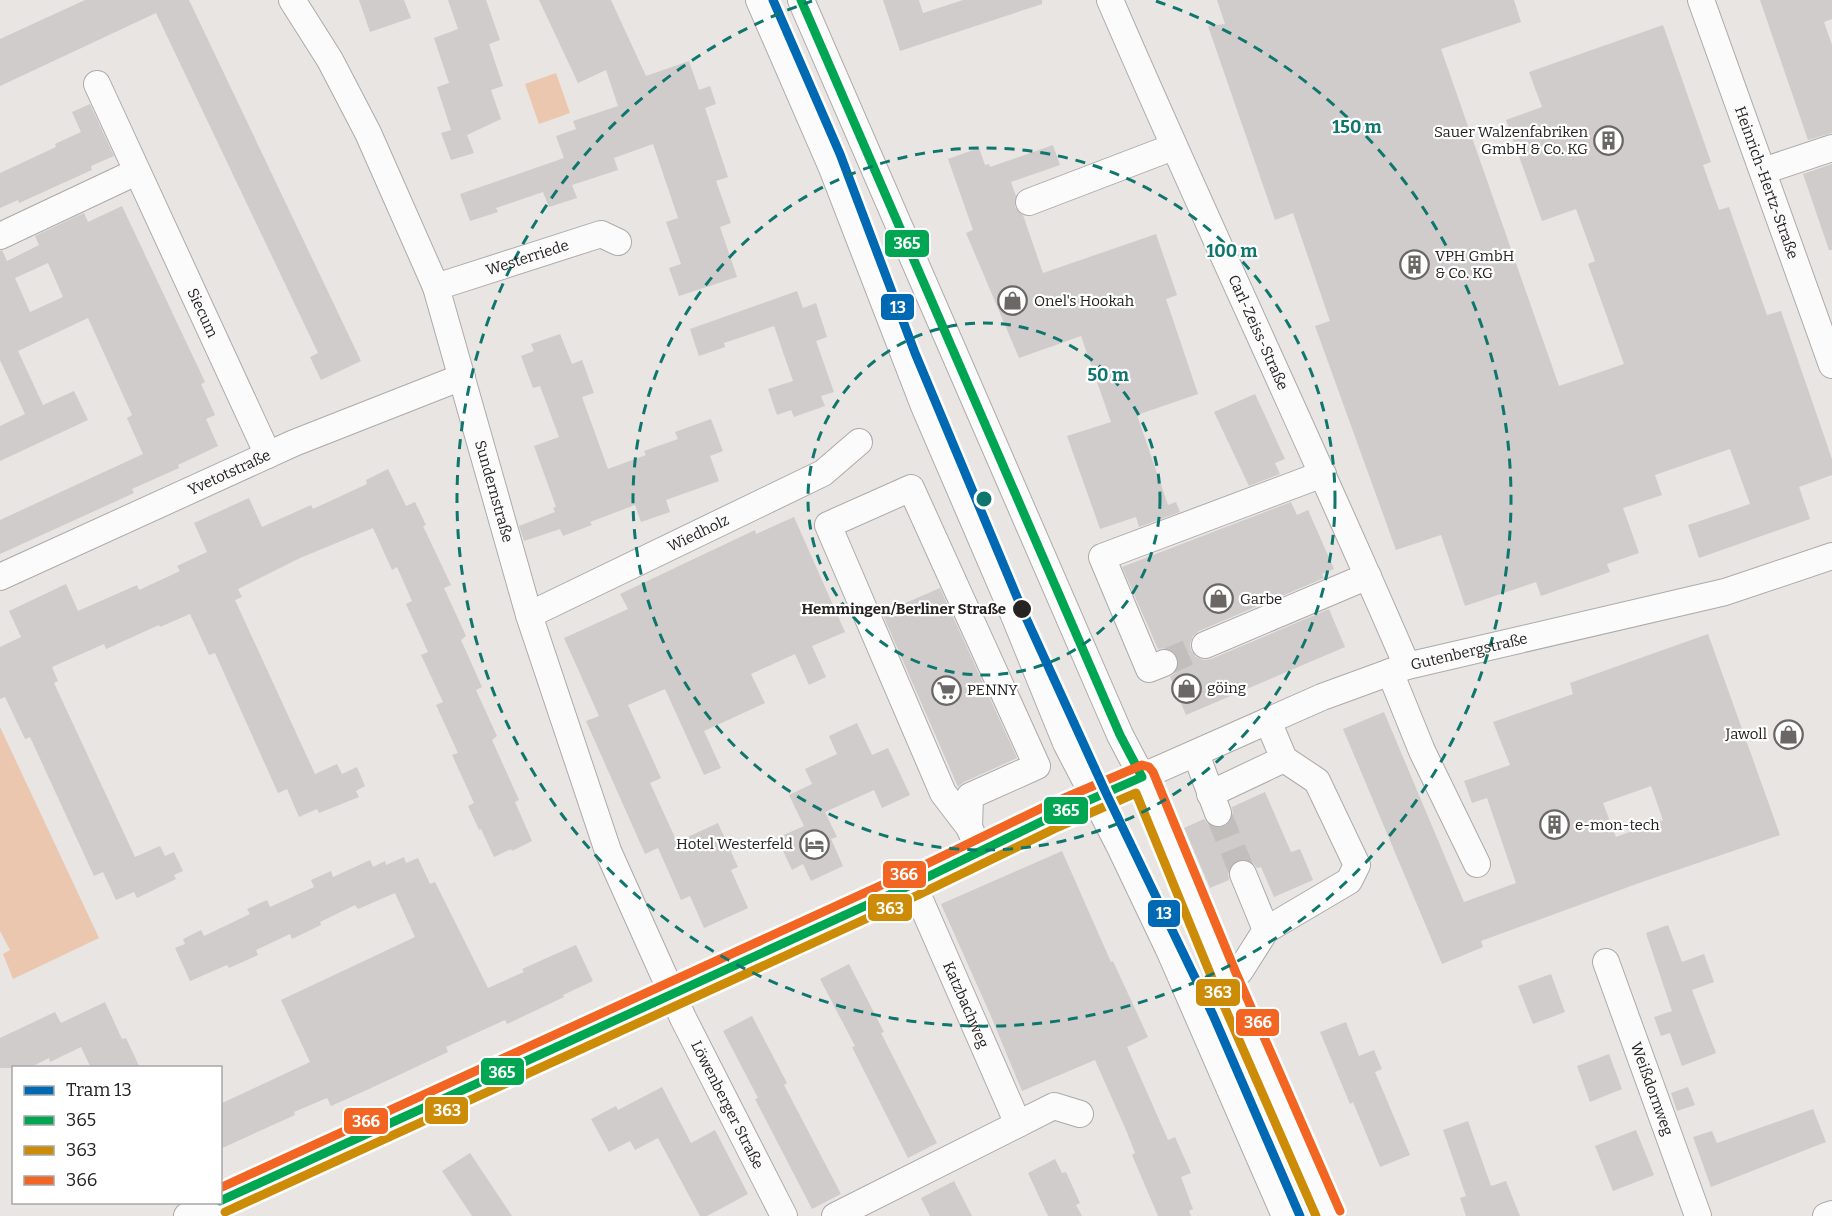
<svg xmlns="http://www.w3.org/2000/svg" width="1832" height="1216" font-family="Bitter,serif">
<rect width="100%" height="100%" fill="#e8e5e2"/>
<g fill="#ebc7b0">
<polygon points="556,73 570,113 539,124 525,84"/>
<polygon points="0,727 99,938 13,979 3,954 10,950 0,931"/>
</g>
<g fill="#cfcccb" fill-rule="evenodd">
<polygon points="85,0 189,0 361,361 321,380 310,357 318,353 156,13 0,86 0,39"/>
<polygon points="359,0 404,0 411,18 370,32"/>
<polygon points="448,0 486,0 500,40 489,44 503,86 491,90 501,119 467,135 474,153 451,160 441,133 451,130 437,87 449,83 434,38 458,29"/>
<polygon points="539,0 611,0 646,76 689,61 699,90 710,86 716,104 705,108 728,177 716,181 731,223 720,227 737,277 679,296 669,268 681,264 666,222 678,218 653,144 614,158 618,170 572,185 577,198 549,207 543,192 496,208 498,212 470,221 460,194 564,158 556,136 576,129 573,121 618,106 606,70 578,83"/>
<polygon points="883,0 919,0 923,13 963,0 1042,0 1042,4 900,51"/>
<polygon points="1217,0 1514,0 1521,22 1441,49 1559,386 1624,364 1588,264 1595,261 1576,209 1542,221 1506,120 1542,107 1529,72 1663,25 1711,162 1703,165 1719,210 1729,207 1767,315 1781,311 1832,459 1832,475 1799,487 1810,519 1699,558 1688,525 1750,504 1730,449 1655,475 1662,495 1623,508 1639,553 1607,564 1610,572 1541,596 1536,582 1465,606 1441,535 1396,550 1315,326 1330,321 1293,213 1275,220 1208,26 1225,24"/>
<polygon points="1760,0 1832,0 1832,19 1824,22 1832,45 1832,133 1808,140"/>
<polygon points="90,104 114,156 91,166 92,170 61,184 19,203 18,200 0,208 0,173 56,147 55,144 81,132 72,112"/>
<polygon points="1053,145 1060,165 1011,182 1016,196 1015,207 1023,215 1043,273 1156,234 1177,295 1166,299 1198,394 1137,415 1168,505 1176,502 1180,512 1139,527 1136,517 1100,529 1067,436 1111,422 1081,336 1019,358 966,233 973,230 948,159 979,148 985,165 989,164 990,167"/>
<polygon points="1832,164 1832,250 1829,250 1803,174"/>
<path d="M122 206 205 382 201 384 215 415 206 419 218 446 178 465 179 468 132 489 134 493 0 554V520L143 454 127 418 132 415 88 318 18 351 43 405 74 391 88 420 0 461V426L25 414 0 360V251L2 250 7 261 39 245 35 236 77 216 84 213 88 222ZM48 263 63 297 30 312 15 278Z"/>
<polygon points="797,291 803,308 816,303 827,337 816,341 834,392 821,396 825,406 794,417 791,410 777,415 768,389 793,381 774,326 724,343 725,347 699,356 690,329"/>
<polygon points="560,334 572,364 582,360 594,393 582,397 608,469 646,455 644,451 678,439 675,432 711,419 723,451 710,456 719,481 666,500 670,512 641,522 635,505 590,522 592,525 563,536 560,529 524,541 519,526 555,512 553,508 556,507 534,446 559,437 540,386 533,388 521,356 534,351 531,344"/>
<polygon points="1255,394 1285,459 1275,463 1280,474 1249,486 1214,412"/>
<polygon points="388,469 406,506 415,502 426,525 423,526 451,585 444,588 466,636 461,640 482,687 476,690 497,736 492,740 519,800 515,802 532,841 512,851 511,849 494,857 481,829 479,830 468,806 474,803 452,755 458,753 436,705 443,702 421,655 428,652 406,604 412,601 397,567 392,570 373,528 300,558 238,589 242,597 235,600 315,774 337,764 342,774 357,767 365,786 356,791 359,797 319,813 317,809 299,817 287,789 278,793 215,653 209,655 190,614 160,627 159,625 106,649 104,644 52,667 58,681 54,683 135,857 160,846 165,856 174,852 183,871 174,875 176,879 137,898 134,892 116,900 103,872 94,876 30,737 25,739 5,697 0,699 0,647 21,637 9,611 66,584 78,611 137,585 139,590 180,571 177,566 207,552 194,523 249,498 262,527 311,505 313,509 367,484 366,480"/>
<polygon points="1291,502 1297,515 1308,510 1334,569 1322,574 1324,578 1317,581 1199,631 1193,636 1190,644 1191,650 1196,657 1204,660 1211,659 1329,609 1345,647 1186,715 1170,677 1175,673 1179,666 1178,657 1173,651 1167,648 1158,649 1122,567"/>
<polygon points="794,517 845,632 812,646 826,677 809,685 795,654 751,674 765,703 704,731 721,768 704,775 665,689 628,705 661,778 650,783 677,842 718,823 738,867 731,870 748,908 704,928 690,896 681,900 658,848 645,854 586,721 599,716 564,638 628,609 620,594 755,530 756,534"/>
<polygon points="940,588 1017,758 964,782 958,787 882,613"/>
<path d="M1708 634 1780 835 1642 882 1481 941 1483 947 1442 964 1343 729 1384 712 1464 902 1516 883 1487 798 1472 803 1464 781 1510 765 1493 722 1573 694 1570 683ZM1651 786 1663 820 1616 837 1603 803Z"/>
<polygon points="857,723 872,755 888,748 910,795 882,808 874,790 825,812 837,837 831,839 843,866 811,881 803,864 792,870 777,838 804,826 789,795 812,784 805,769 837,754 829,736"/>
<polygon points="1265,792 1291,852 1300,849 1313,880 1274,897 1261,867 1257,868 1252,862 1244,859 1237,860 1231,865 1228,873 1229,880 1210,888 1184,828 1204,819 1209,825 1215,828 1224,827 1230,822 1233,816 1232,807"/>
<polygon points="1062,851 1111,962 1113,961 1148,1037 1127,1047 1168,1140 1175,1137 1191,1173 1181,1177 1193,1209 1189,1211 1191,1216 1158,1216 1132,1155 1135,1153 1126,1130 1095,1060 1022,1091 990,1014 941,904"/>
<polygon points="404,857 406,863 418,858 430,884 435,882 488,988 524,972 522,969 576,945 593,981 563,995 564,997 507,1024 505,1020 446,1047 448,1052 369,1089 331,1106 327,1098 294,1112 295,1115 220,1149 220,1104 310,1062 281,1000 415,937 395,893 358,909 355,905 320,922 321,925 292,939 290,934 256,950 258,955 229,968 227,965 190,981 175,948 185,944 183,939 201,930 204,936 250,914 247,909 267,900 270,907 314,887 311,880 331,871 333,877 370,860 373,867 385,861 386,865"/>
<polygon points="1668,925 1682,962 1704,954 1714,982 1692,990 1716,1053 1682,1066 1670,1033 1661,1036 1654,1017 1672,1011 1646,933"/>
<polygon points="849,964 884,1032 881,1033 937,1143 908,1158 852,1047 855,1046 820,979"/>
<polygon points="1551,974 1565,1012 1533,1024 1518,986"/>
<polygon points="105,1002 122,1039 126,1038 140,1068 91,1068 81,1047 50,1062 49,1058 29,1068 0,1068 0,1038 55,1012 61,1023"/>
<polygon points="752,1016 787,1083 784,1085 841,1194 812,1209 755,1099 758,1098 723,1031"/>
<polygon points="1346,1022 1359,1056 1374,1050 1382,1069 1375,1072 1410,1155 1380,1167 1353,1102 1350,1104 1320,1032"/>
<polygon points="1609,1054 1622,1089 1590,1102 1577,1066"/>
<polygon points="662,1087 691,1143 715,1130 748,1194 707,1216 700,1216 658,1138 635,1150 630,1141 609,1152 591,1119 616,1106 618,1110"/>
<polygon points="1688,1087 1695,1105 1677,1111 1671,1093"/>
<polygon points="1813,1109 1826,1142 1711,1187 1693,1137 1712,1131 1717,1143"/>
<polygon points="1468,1121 1491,1186 1506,1181 1520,1216 1466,1216 1460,1198 1466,1196 1443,1130"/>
<polygon points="1636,1130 1654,1175 1613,1191 1595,1146"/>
<polygon points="470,1153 512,1216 472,1216 442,1171"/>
<polygon points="1055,1159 1062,1173 1066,1172 1080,1203 1076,1205 1082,1216 1048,1216 1028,1173"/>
<polygon points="954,1181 972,1216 930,1216 921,1198"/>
</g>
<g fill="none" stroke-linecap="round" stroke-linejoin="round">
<g stroke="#c1bebc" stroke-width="26" stroke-dasharray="26 13" stroke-linecap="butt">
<polyline points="1164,663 1205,645"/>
<polyline points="1218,813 1243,874"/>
</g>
<defs>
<g id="minor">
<path id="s1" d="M292 0 330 60 368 133 436 287 529 615 608 851 683 1018 784 1216"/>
<polyline points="759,0 832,168 924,406 1011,608 1066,743 1119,845 1170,952 1285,1216"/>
<polyline points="801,0 1120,735 1142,777 1225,978 1329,1216"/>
<path id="s2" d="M1110 0C1206 223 1311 443 1407 666"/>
<path id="s3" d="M1701 0 1832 365"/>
<path id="s4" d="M97 84 268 455"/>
<polyline points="1763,171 1832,148"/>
<polyline points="1029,202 1173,147"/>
<polyline points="0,236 136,172"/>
<path id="s5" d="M436 287 601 234 618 242"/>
<path id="s6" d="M0 577 294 443 462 377"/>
<path id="s7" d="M529 615 823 473 859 442"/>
<polyline points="1205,645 1368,576"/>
<polyline points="1164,663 1149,669 1102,557 1323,474"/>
<polyline points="1390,672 1422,751 1477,864"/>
<polyline points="1196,754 1218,813"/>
<polyline points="1210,794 1284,759"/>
<polyline points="969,827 943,793 828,525 911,488 1037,766 970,796 969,827 980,852"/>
<path id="s8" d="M913 884 1018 1124"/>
<polyline points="1266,930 1349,881 1357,865 1317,781 1284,759 1268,721"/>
<path id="s9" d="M1606 962 1698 1216"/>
<polyline points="1225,978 1240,971 1266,930 1243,874"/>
<path id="s10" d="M220 1201 913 884 1053 816 1322 697 1407 666 1725 592 1832 556"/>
<polyline points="187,1216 217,1202"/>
<polyline points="835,1216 1054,1106 1080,1114"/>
<polyline points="1826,1216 1832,1214"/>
</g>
</defs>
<use href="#minor" stroke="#adaaa8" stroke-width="28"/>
<use href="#minor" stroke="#fcfbfb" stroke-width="26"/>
<defs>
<polyline id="bus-1" points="220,1201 913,884 1053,816 1142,777 1120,735 801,0"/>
<polyline id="bus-2" points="225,1212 918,895 1058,827 1136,793 1214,983 1316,1216"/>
<polyline id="bus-3" points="220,1188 908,873 1048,805 1142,765 1149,767 1153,772 1236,973 1340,1211"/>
</defs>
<use href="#bus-1" stroke="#fff" stroke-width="14"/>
<use href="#bus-2" stroke="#fff" stroke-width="14"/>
<use href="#bus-3" stroke="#fff" stroke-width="14"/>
<use href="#bus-1" stroke="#00a651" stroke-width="9"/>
<use href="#bus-2" stroke="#cd8c07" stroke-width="9"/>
<use href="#bus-3" stroke="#f26522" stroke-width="9"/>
<defs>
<polyline id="tram-1" points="773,0 840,154 915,353 1022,609 1106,793 1213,1015 1300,1216"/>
</defs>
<use href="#tram-1" stroke="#fff" stroke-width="14"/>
<use href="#tram-1" stroke="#0069b4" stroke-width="9"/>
</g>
<g fill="none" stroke="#0f766e" stroke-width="3" stroke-dasharray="10 8">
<circle cx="984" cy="499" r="176"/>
<circle cx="984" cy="499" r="351"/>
<path d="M1156 1A527 527 0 1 1 812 1"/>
</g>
<defs>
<symbol id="building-ring" viewBox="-11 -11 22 22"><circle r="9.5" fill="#fff" stroke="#6a6765" stroke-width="1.5"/><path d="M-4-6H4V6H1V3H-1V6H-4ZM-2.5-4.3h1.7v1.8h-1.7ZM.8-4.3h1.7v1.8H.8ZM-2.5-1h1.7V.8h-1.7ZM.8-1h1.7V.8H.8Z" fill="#6a6765"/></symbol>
<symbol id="shop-ring" viewBox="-11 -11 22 22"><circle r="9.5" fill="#fff" stroke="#6a6765" stroke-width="1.5"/><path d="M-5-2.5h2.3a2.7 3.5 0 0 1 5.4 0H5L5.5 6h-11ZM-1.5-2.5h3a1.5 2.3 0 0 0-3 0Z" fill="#6a6765"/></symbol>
<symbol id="supermarket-ring" viewBox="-11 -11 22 22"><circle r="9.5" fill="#fff" stroke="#6a6765" stroke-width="1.5"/><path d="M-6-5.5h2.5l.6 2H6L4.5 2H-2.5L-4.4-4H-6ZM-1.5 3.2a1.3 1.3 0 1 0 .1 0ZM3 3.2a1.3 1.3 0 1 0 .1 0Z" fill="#6a6765"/></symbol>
<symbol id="hotel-ring" viewBox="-11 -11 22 22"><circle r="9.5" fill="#fff" stroke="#6a6765" stroke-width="1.5"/><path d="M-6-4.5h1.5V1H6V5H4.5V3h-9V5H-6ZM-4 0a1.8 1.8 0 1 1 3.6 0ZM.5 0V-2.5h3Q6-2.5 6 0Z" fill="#6a6765"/></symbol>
</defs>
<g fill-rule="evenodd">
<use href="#building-ring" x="1592" y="124" width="33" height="33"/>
<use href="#building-ring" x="1398" y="248" width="33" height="33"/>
<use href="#shop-ring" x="996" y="284" width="33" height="33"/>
<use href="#shop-ring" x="1202" y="582" width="33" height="33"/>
<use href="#shop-ring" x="1170" y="672" width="33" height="33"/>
<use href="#supermarket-ring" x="930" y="674" width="33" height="33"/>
<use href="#shop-ring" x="1772" y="718" width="33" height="33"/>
<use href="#building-ring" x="1538" y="808" width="33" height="33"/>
<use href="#hotel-ring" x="798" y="828" width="33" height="33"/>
</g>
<circle fill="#262322" stroke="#fff" stroke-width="2" cx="1022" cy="609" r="10"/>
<g text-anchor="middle" stroke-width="4.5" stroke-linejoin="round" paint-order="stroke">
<g font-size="15" fill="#262322" stroke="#fff" text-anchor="start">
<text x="1588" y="137" text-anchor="end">Sauer Walzenfabriken<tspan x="1588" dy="17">GmbH &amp; Co. KG</tspan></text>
<text x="1435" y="261">VPH GmbH<tspan x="1435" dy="17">&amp; Co. KG</tspan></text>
<text x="1034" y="306">Onel's Hookah</text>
<text x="1240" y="604">Garbe</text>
<text x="1207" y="693">göing</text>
<text x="967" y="695">PENNY</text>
<text x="1767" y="739" text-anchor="end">Jawoll</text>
<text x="1575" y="830">e-mon-tech</text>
<text x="793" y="849" text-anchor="end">Hotel Westerfeld</text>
</g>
<g font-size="15" fill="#262322" stroke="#fff">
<text dy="5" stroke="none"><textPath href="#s3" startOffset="194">Heinrich-Hertz-Straße</textPath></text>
<text dy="5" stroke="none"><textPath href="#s5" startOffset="96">Westerriede</textPath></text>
<text dy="5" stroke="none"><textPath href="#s4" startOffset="252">Siecum</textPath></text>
<text dy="5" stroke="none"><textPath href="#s2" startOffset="364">Carl-Zeiss-Straße</textPath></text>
<text dy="5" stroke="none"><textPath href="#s6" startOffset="252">Yvetotstraße</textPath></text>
<text dy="5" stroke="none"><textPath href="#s1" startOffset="534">Sundernstraße</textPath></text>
<text dy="5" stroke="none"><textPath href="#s7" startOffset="188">Wiedholz</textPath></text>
<text dy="5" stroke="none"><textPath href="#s10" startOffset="1366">Gutenbergstraße</textPath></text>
<text dy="5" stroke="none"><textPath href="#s8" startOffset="132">Katzbachweg</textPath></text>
<text dy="5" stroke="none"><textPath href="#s9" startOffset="135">Weißdornweg</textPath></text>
<text dy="5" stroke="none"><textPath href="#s1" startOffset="1192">Löwenberger Straße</textPath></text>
</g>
<g font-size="15" font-weight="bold" fill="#262322" stroke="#fff" text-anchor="end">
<text x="1006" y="614">Hemmingen/Berliner Straße</text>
</g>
</g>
<circle cx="984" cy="499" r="9" fill="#0f766e" stroke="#fff" stroke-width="3"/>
<g font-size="18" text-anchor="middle" font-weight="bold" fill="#0f766e" stroke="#fff" stroke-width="4.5" stroke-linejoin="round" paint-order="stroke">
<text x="1357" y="133">150 m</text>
<text x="1232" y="257">100 m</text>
<text x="1108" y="381">50 m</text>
</g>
<g stroke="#fff" stroke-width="2">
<rect x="884" y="229" width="46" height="29" rx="6" fill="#00a651"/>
<rect x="880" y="293" width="35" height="28" rx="6" fill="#0069b4"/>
<rect x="1043" y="796" width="46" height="29" rx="6" fill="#00a651"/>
<rect x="882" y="860" width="45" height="29" rx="6" fill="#f26522"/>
<rect x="867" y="893" width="46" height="29" rx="6" fill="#cd8c07"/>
<rect x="1147" y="899" width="34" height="29" rx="6" fill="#0069b4"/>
<rect x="1195" y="978" width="46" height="29" rx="6" fill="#cd8c07"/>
<rect x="1235" y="1008" width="45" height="29" rx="6" fill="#f26522"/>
<rect x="480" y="1057" width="45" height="29" rx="6" fill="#00a651"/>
<rect x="424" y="1096" width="45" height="29" rx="6" fill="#cd8c07"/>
<rect x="343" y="1107" width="46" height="28" rx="6" fill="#f26522"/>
</g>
<g font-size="16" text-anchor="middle" font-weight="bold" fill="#fff">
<text x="907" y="249">365</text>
<text x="898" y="313">13</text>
<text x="1066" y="816">365</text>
<text x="904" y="880">366</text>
<text x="890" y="914">363</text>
<text x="1164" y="919">13</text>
<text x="1218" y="998">363</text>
<text x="1258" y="1028">366</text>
<text x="502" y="1078">365</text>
<text x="447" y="1116">363</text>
<text x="366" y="1127">366</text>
</g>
<rect x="12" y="1066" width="210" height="138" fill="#ffffff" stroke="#a8a7a7" stroke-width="1.5"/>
<rect x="24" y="1086" width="30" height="9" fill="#0069b4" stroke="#a8a7a7" stroke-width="1.5"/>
<text x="66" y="1096" font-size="18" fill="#262322">Tram 13</text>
<rect x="24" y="1116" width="30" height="9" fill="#00a651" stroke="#a8a7a7" stroke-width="1.5"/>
<text x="66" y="1126" font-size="18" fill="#262322">365</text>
<rect x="24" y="1146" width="30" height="9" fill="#cd8c07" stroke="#a8a7a7" stroke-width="1.5"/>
<text x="66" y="1156" font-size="18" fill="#262322">363</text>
<rect x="24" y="1176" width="30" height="9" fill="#f26522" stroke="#a8a7a7" stroke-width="1.5"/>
<text x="66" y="1186" font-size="18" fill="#262322">366</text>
</svg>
